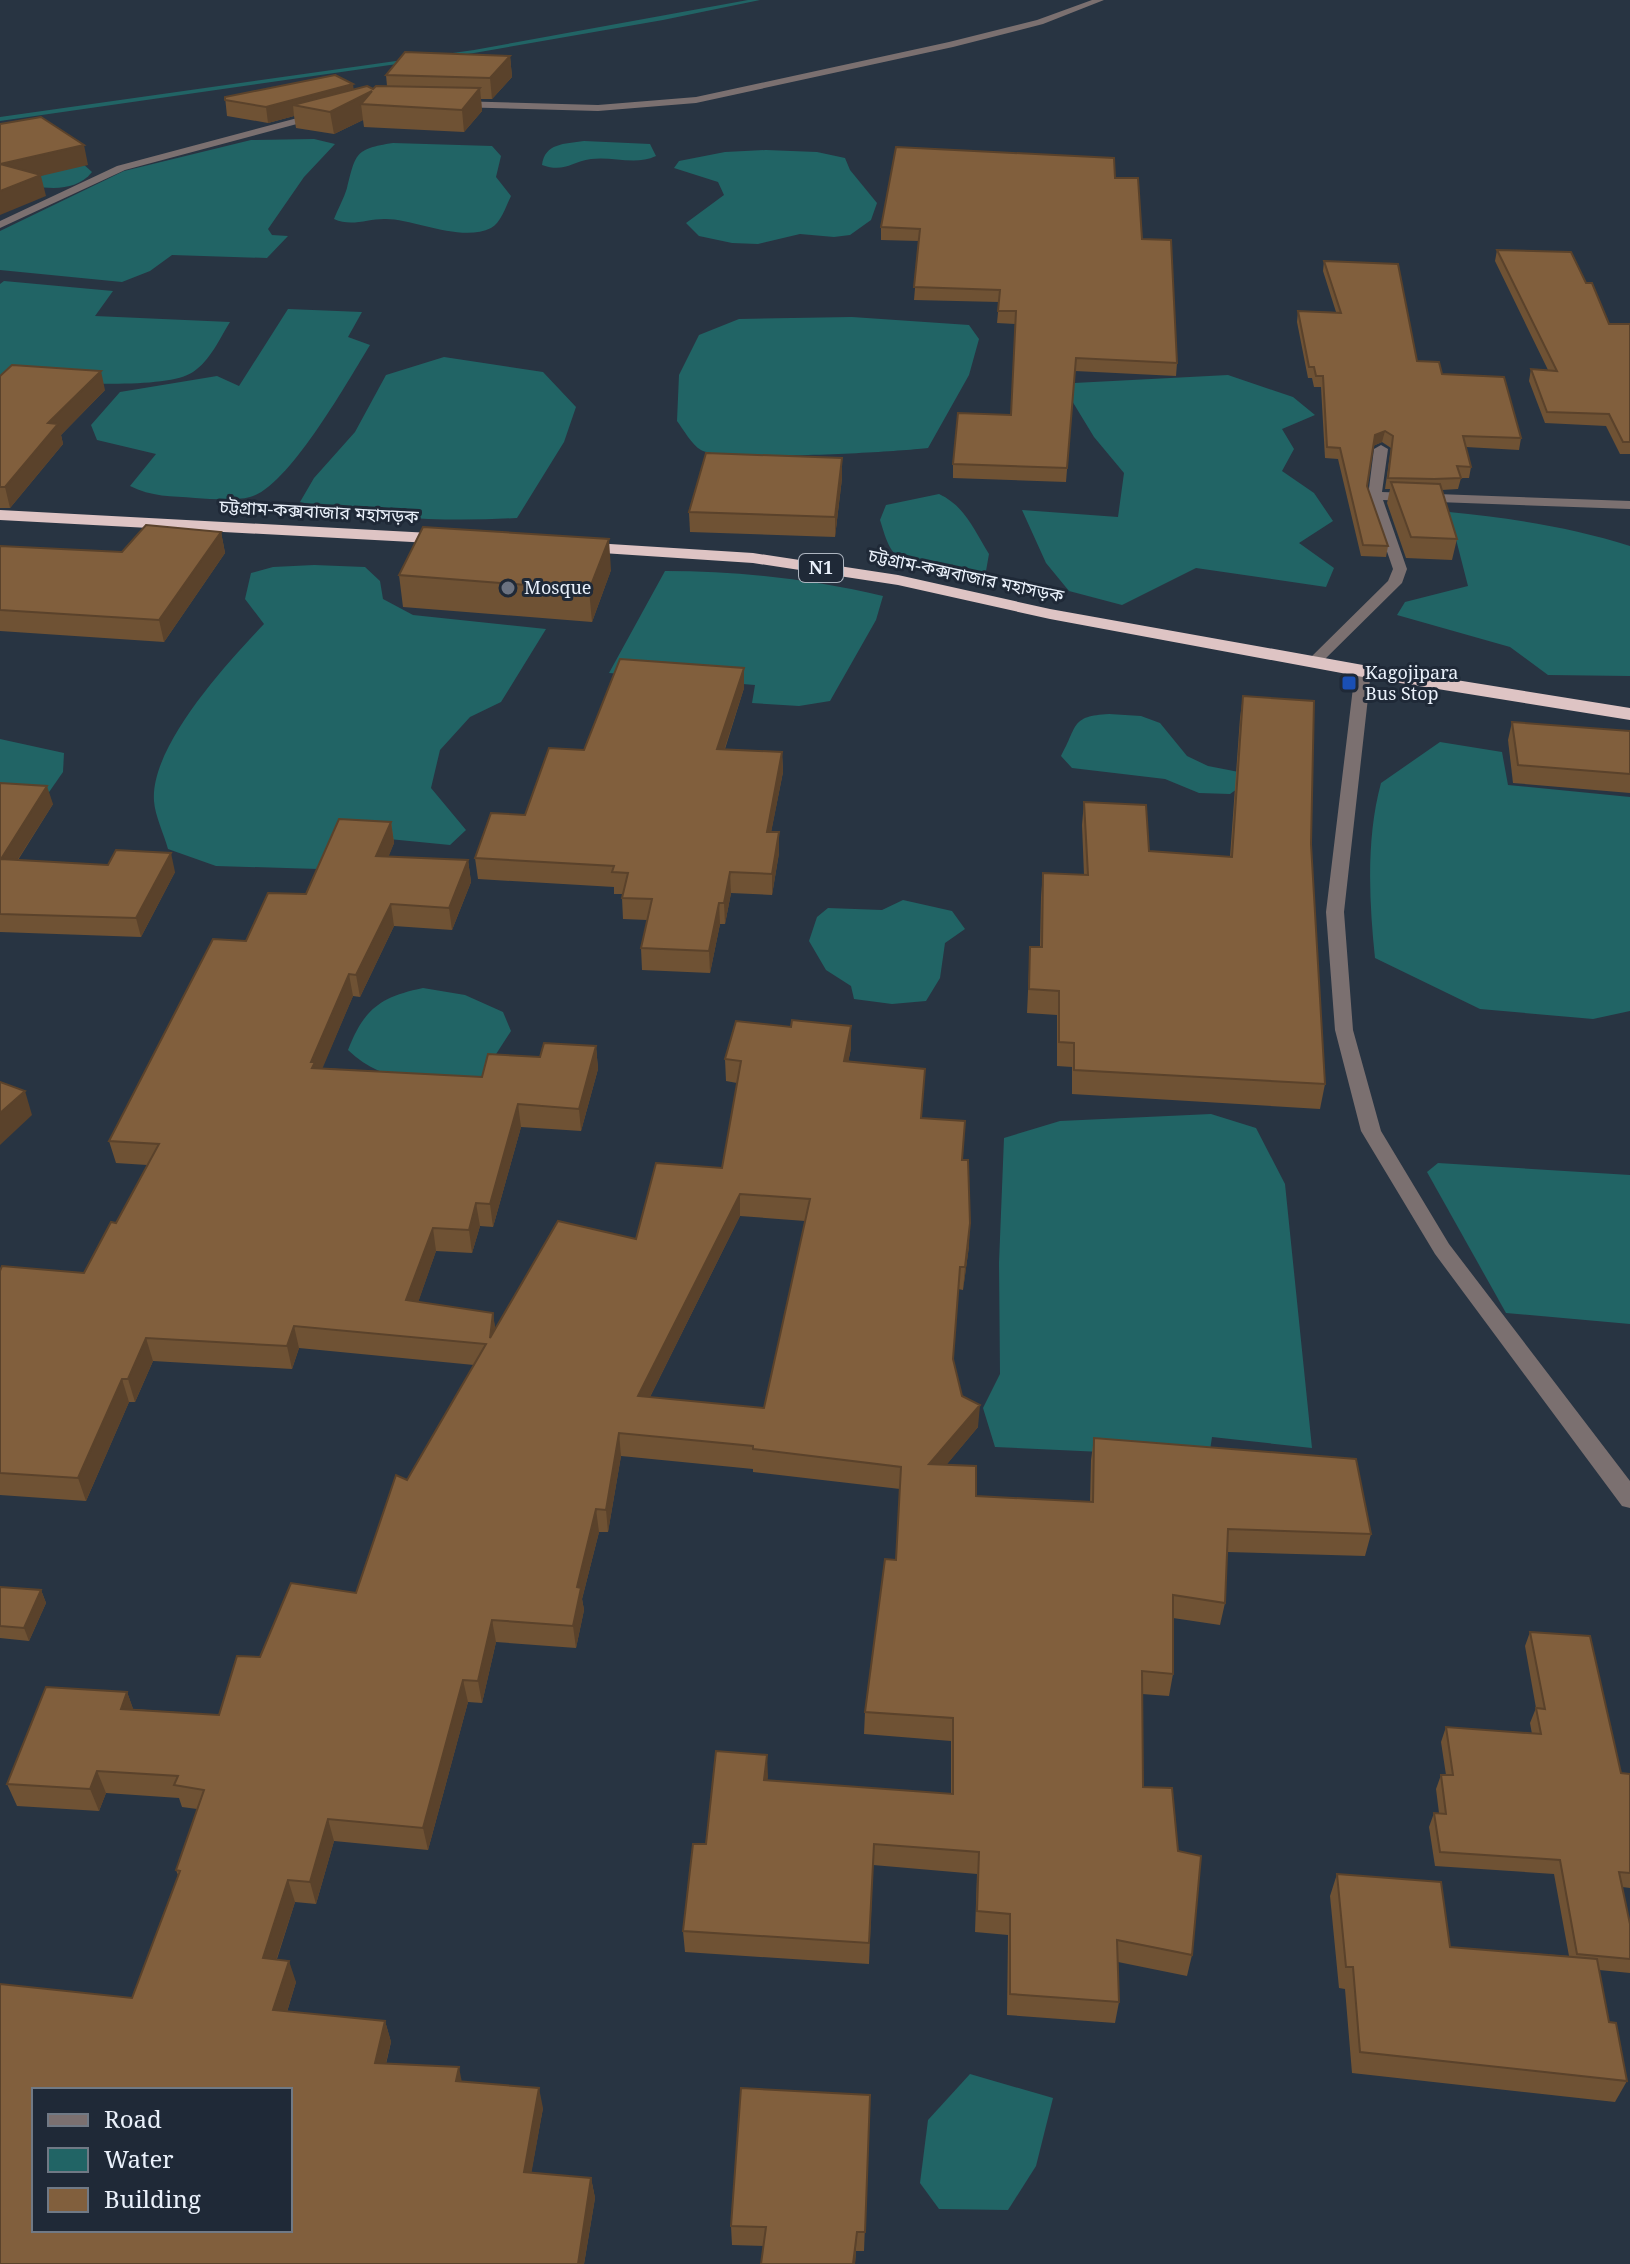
<svg xmlns="http://www.w3.org/2000/svg" width="1630" height="2264" font-family="'Noto Serif','Noto Sans Bengali',serif">
<rect width="100%" height="100%" fill="#283442"/>
<g fill="#216465">
<polygon points="314,139 335,144 304,177 268,229 272,235 288,236 267,258 172,255 150,271 122,282 0,270 0,231 124,171 251,140"/>
<path d="M584 141 650 144 656 156C635 166 613 156 591 159 571 162 564 173 542 165 545 143 564 144 584 141Z"/>
<path d="M393 143 492 146 501 156 496 177 511 196C506 206 501 223 491 228 461 243 413 218 384 219 367 219 351 227 334 219 338 209 344 198 347 188 356 154 354 149 393 143Z"/>
<polygon points="766,150 817,152 845,158 850,170 877,203 871,220 850,235 834,237 800,234 758,244 732,243 699,236 686,223 724,195 718,182 674,168 679,161 725,152"/>
<path d="M82 163 92 172C74 195 39 188 15 182Z"/>
<path d="M4 281 113 291 95 316 230 322C220 338 210 361 193 372 164 392 38 381 0 378V284Z"/>
<path d="M288 309 362 312 348 337 370 345C349 379 288 488 250 497 235 501 212 499 195 498 172 496 151 497 130 486L156 454 97 440 91 425 120 392 217 376 239 386Z"/>
<path d="M852 317 969 325 979 339 969 375 928 448C896 452 721 462 701 450 692 445 683 429 677 421L679 375 699 335 739 319Z"/>
<path d="M444 357 543 372 576 407 564 442 517 518C444 522 372 519 300 502L314 478 355 432 386 375Z"/>
<polygon points="1228,375 1293,397 1315,415 1282,429 1294,449 1282,471 1314,493 1333,521 1299,543 1334,568 1326,587 1196,568 1122,605 1069,591 1046,563 1022,510 1118,517 1124,473 1094,437 1066,391 1074,383"/>
<path d="M939 494C965 506 974 530 989 554L986 571C961 579 907 573 891 549 886 541 883 529 880 520L886 505Z"/>
<path d="M1449 512C1510 518 1571 527 1630 546V676L1548 675 1510 647 1397 615 1405 602 1468 586Z"/>
<path d="M314 565 365 567 380 581 383 599 413 615 546 629 501 702 470 717 440 750 431 788 466 830 450 845 338 834 319 869 216 866 168 849C164 834 155 816 154 801 150 746 228 662 264 624L245 599 251 573 273 567Z"/>
<path d="M665 571C739 571 810 579 883 596L876 620 830 701 799 706 752 703 755 685 609 673Z"/>
<path d="M1109 714 1141 716 1160 723 1187 756 1208 766 1244 773V784L1230 794 1199 793 1165 779 1072 768 1061 756C1078 726 1070 716 1109 714Z"/>
<polygon points="0,739 64,753 63,772 47,795 0,794"/>
<path d="M1440 742 1502 752 1508 785 1630 797V1011L1593 1019 1480 1009 1375 958C1369 901 1366 838 1381 783Z"/>
<polygon points="903,900 952,911 965,929 945,943 940,978 926,1001 892,1004 854,999 851,986 826,970 809,941 817,917 828,908 882,910"/>
<path d="M423 988 465 995 503 1012 511 1031 478 1082C427 1080 387 1087 348 1050 364 1009 380 997 423 988Z"/>
<polygon points="1211,1114 1256,1128 1285,1184 1312,1448 1212,1437 1209,1457 995,1447 983,1408 1000,1374 999,1263 1004,1138 1060,1121"/>
<polygon points="1438,1163 1630,1175 1630,1324 1506,1313 1427,1172"/>
<polygon points="970,2074 1053,2098 1036,2166 1008,2210 939,2209 920,2183 928,2120"/>
</g>
<g fill="none" stroke-linecap="round" stroke-linejoin="round">
<polygon fill="#216465" fill-rule="evenodd" points="748,0 760,0 663,20 474,53 0,121 0,117 474,50"/>
<g fill="#7b7070" fill-rule="evenodd">
<polygon points="1092,0 1104,0 1043,24 953,47 696,103 598,111 455,107 450,104 455,101 598,105 696,97 949,42 1037,20"/>
<polygon points="320,112 323,117 125,170 0,228 0,221 117,166"/>
<polygon points="1381,445 1388,449 1382,492 1630,501 1630,509 1383,500 1407,569 1402,583 1319,665 1309,665 1309,659 1388,581 1393,569 1368,496 1374,449"/>
<polygon points="1363,666 1371,671 1344,912 1353,1030 1381,1131 1449,1244 1630,1481 1630,1508 1622,1506 1435,1254 1361,1131 1335,1030 1326,912 1355,671"/>
</g>
<g fill="#dec4c4" fill-rule="evenodd">
<polygon points="0,510 449,534 457,539 449,544 0,520"/>
<polygon points="578,542 753,553 898,575 1050,609 1363,665 1630,708 1630,720 1363,677 1050,619 898,585 753,563 572,551 570,547"/>
</g>
</g>
<g fill="#6f5234" fill-rule="evenodd">
<polygon points="510,56 512,77 492,99 481,99 482,111 464,132 364,127 363,120 334,134 296,128 294,116 268,123 227,116 225,97 353,84 353,89 373,89 387,86 386,75"/>
<polygon points="1115,178 1142,239 1177,363 1176,376 1075,371 1066,482 953,478 953,464 1011,415 1015,324 997,323 999,302 914,300 919,241 881,240 881,227"/>
<polygon points="1497,250 1586,283 1609,324 1630,324 1630,454 1620,454 1606,426 1545,423 1529,381 1531,369 1548,370 1495,261"/>
<polygon points="1324,261 1417,361 1442,374 1521,438 1519,450 1466,447 1471,467 1469,478 1461,478 1458,489 1442,490 1457,539 1452,560 1406,558 1387,503 1390,489 1385,489 1391,448 1382,442 1373,446 1367,486 1388,546 1386,557 1361,556 1338,459 1325,458 1321,387 1314,387 1312,378 1308,378 1297,322 1298,311 1336,312 1323,271"/>
<polygon points="0,376 105,390 61,435 63,444 10,508 0,508"/>
<polygon points="842,458 842,478 835,537 690,532 689,512"/>
<polygon points="221,532 225,553 164,642 0,631 0,546 122,552"/>
<polygon points="611,570 592,622 403,607 399,575"/>
<polygon points="744,688 725,749 782,752 783,772 771,832 779,832 779,853 772,895 731,893 725,924 720,924 710,973 642,970 641,948 647,920 623,919 622,898 623,894 614,894 614,887 478,879 475,858 525,815 584,750"/>
<polygon points="1243,696 1311,844 1325,1084 1320,1109 1072,1094 1072,1067 1057,1066 1057,1015 1027,1013 1030,947 1040,947 1041,897 1043,873 1084,875 1082,825 1084,802 1149,851 1230,857 1240,718"/>
<polygon points="1512,722 1630,731 1630,793 1513,783 1508,740"/>
<polygon points="0,783 53,804 18,860 175,872 141,937 0,932"/>
<path d="M391 822 394 843 388 857 468 860 471 882 452 930 394 926 360 997 353 996 322 1068 482 1077 540 1057 596 1046 598 1069 581 1131 521 1127 493 1227 480 1226 472 1253 436 1251 418 1302 493 1313 495 1329 636 1239 722 1168 737 1083 726 1081 725 1059 791 1027 851 1026V1048L848 1062 922 1118 962 1160 969 1246 963 1290 958 1289 953 1359 962 1396 978 1427 946 1465 976 1496 1090 1502 1091 1460 1094 1438 1371 1534 1365 1556 1227 1552 1225 1603 1220 1625 1173 1618V1674L1169 1696 1142 1694 1143 1787 1178 1851 1192 1955 1187 1976 1118 1962 1119 2002 1115 2023 1007 2015 1008 1935 975 1932 977 1874 873 1865 869 1964 685 1952 683 1931 706 1844 767 1755V1780L951 1794V1741L864 1734 865 1712 896 1560 900 1489 753 1472V1469L621 1456 608 1532H599L582 1599 584 1610 576 1648 496 1642 482 1703 468 1702 428 1850 334 1841 316 1904 295 1902 277 1959 296 1982 287 2012 385 2021 391 2042 386 2064 462 2081 543 2108 531 2173 591 2178 595 2198 584 2264 132 1998 178 1875 176 1870 197 1809 182 1807 179 1798 106 1793 99 1811 17 1806 7 1784 127 1692 133 1709 219 1715 260 1657 356 1593 407 1480 474 1365 299 1348 292 1369 153 1361 135 1402H129L86 1501 0 1495V1271L84 1273 116 1223 147 1165 116 1163 109 1141 246 941 306 894ZM740 1216 805 1221 764 1408 650 1397Z"/>
<polygon points="0,1587 41,1590 46,1603 29,1641 0,1638"/>
<polygon points="1530,1632 1621,1773 1630,1774 1630,1888 1622,1887 1630,1924 1630,1973 1599,1970 1609,2022 1627,2081 1615,2102 1352,2073 1345,1989 1339,1988 1330,1896 1337,1874 1450,1947 1569,1956 1554,1874 1435,1866 1429,1827 1434,1813 1439,1813 1436,1789 1441,1775 1446,1775 1441,1742 1446,1727 1532,1734 1530,1723 1536,1708 1525,1646"/>
<polygon points="870,2095 864,2251 856,2251 855,2264 761,2264 764,2246 732,2245 731,2226"/>
</g>
<g fill="#5a422b">
<polygon points="510,56 512,77 492,99 490,78"/>
<polygon points="353,84 355,99 372,91 361,104 363,120 334,134 330,112 293,105 294,116 268,123 266,107"/>
<polygon points="480,88 482,111 464,132 462,110"/>
<polygon points="84,145 88,165 41,176 46,196 0,215 0,164"/>
<polygon points="101,371 105,390 61,435 63,444 10,508 5,487 48,423"/>
<polygon points="1385,431 1382,442 1373,446 1375,435"/>
<polygon points="842,458 842,478 835,537 835,517"/>
<polygon points="221,532 225,553 164,642 159,620"/>
<polygon points="609,539 611,570 592,622 589,590"/>
<polygon points="744,668 744,688 718,769 717,749"/>
<polygon points="782,752 783,772 767,853 767,832"/>
<polygon points="47,786 53,804 6,878 1,859"/>
<polygon points="391,822 394,843 380,878 376,856"/>
<polygon points="779,832 779,853 772,895 772,874"/>
<polygon points="171,853 175,872 141,937 136,918"/>
<polygon points="468,860 471,882 452,930 449,908"/>
<polygon points="730,872 731,893 725,924 724,903"/>
<polygon points="719,903 720,924 710,973 709,951"/>
<polygon points="391,904 394,926 360,997 356,975"/>
<polygon points="349,974 353,996 318,1079 317,1090 311,1062"/>
<polygon points="851,1026 851,1048 844,1084 844,1061"/>
<polygon points="596,1046 598,1069 581,1131 579,1109"/>
<polygon points="25,1091 32,1115 0,1145 0,1113"/>
<polygon points="518,1104 521,1127 493,1227 490,1204"/>
<polygon points="740,1194 740,1216 639,1419 638,1396"/>
<polygon points="476,1203 480,1226 472,1253 469,1230"/>
<polygon points="970,1223 969,1246 963,1290 965,1267"/>
<polygon points="433,1228 436,1251 411,1323 406,1300"/>
<polygon points="493,1313 496,1336 490,1338"/>
<polygon points="294,1326 299,1348 292,1369 287,1346"/>
<polygon points="146,1338 153,1361 135,1402 128,1379"/>
<polygon points="122,1379 129,1402 86,1501 78,1478"/>
<polygon points="980,1405 978,1427 928,1487 929,1464"/>
<polygon points="619,1433 621,1456 608,1532 606,1510"/>
<polygon points="596,1509 599,1532 582,1599 584,1610 576,1648 573,1626 577,1587"/>
<polygon points="41,1590 46,1603 29,1641 24,1628"/>
<polygon points="492,1620 496,1642 482,1703 478,1681"/>
<polygon points="463,1680 468,1702 428,1850 423,1828"/>
<polygon points="127,1692 135,1714 121,1709"/>
<polygon points="767,1755 768,1777 765,1802 764,1780"/>
<polygon points="97,1771 106,1793 99,1811 90,1789"/>
<polygon points="328,1819 334,1841 316,1904 310,1882"/>
<polygon points="288,1880 295,1902 270,1979 263,1958"/>
<polygon points="289,1961 296,1982 281,2031 273,2010"/>
<polygon points="385,2021 391,2042 381,2083 375,2063"/>
<polygon points="459,2067 463,2088 456,2081"/>
<polygon points="539,2088 543,2108 528,2192 524,2172"/>
<polygon points="591,2178 595,2198 584,2264 578,2264"/>
<polygon points="857,2232 855,2264 853,2264"/>
</g>
<g fill="#815f3d" stroke="#5a422b" stroke-width="2" fill-rule="evenodd">
<polygon points="405,52 510,56 490,78 386,75"/>
<polygon points="335,75 353,84 266,107 225,100 225,97"/>
<polygon points="367,86 373,89 376,86 480,88 462,110 361,104 372,91 330,112 293,105"/>
<polygon points="41,117 84,145 0,164 41,175 0,191 0,124"/>
<polygon points="896,147 1114,158 1115,178 1138,178 1142,239 1171,240 1177,363 1076,358 1067,468 953,464 958,413 1011,415 1016,311 998,311 1000,290 914,287 920,229 881,227"/>
<polygon points="1497,250 1571,252 1586,283 1592,283 1609,324 1630,324 1630,442 1623,442 1609,414 1547,412 1531,369 1557,371"/>
<polygon points="1324,261 1398,264 1417,361 1439,362 1442,374 1504,377 1521,438 1463,436 1471,467 1457,466 1461,478 1434,479 1388,478 1393,436 1385,431 1375,435 1367,486 1388,546 1363,545 1340,448 1327,447 1323,376 1316,376 1314,367 1309,367 1298,311 1341,313"/>
<polygon points="12,365 101,371 48,423 58,424 5,487 0,487 0,376"/>
<polygon points="706,453 842,458 835,517 689,512"/>
<polygon points="1391,482 1440,484 1457,539 1411,537"/>
<polygon points="146,525 221,532 159,620 0,610 0,546 122,552"/>
<polygon points="423,527 609,539 589,590 399,575"/>
<polygon points="620,659 744,668 717,749 782,752 767,832 779,832 772,874 730,872 724,903 719,903 709,951 641,948 652,899 622,898 628,873 612,872 614,866 475,858 491,813 525,815 549,748 584,750"/>
<polygon points="1243,696 1314,701 1311,844 1325,1084 1074,1070 1074,1043 1059,1042 1059,991 1029,989 1030,947 1042,947 1043,873 1088,875 1084,802 1146,805 1149,851 1232,857"/>
<polygon points="1512,722 1630,731 1630,774 1518,765"/>
<polygon points="0,783 47,786 1,859 108,865 116,850 171,853 136,918 0,914"/>
<path d="M339 819 391 822 376 856 468 860 449 908 391 904 356 975 349 974 311 1062H315L312 1068 482 1077 488 1054 540 1057 544 1043 596 1046 579 1109 518 1104 490 1204 476 1203 469 1230 433 1228 406 1300 493 1313 490 1338 558 1221 636 1239 656 1163 722 1168 741 1061 725 1059 736 1021 791 1027 792 1020 851 1026 844 1061 925 1069 921 1118 965 1121 962 1160H968L970 1223 965 1267H960L953 1359 962 1396 980 1405 929 1464 976 1466V1496L1093 1502 1094 1438 1356 1459 1371 1534 1228 1529 1225 1603 1173 1595V1674L1142 1671 1143 1787 1172 1788 1178 1851 1201 1856 1192 1955 1117 1940 1119 2002 1010 1994V1914L977 1911 979 1852 874 1844 869 1943 683 1931 693 1844H706L716 1751 767 1755 764 1780 953 1794V1718L865 1712 885 1559 896 1560 901 1467 753 1449V1446L619 1433 606 1510 596 1509 577 1587 581 1588 573 1626 492 1620 478 1681 463 1680 423 1828 328 1819 310 1882 288 1880 263 1958 289 1961 273 2010 385 2021 375 2063 459 2067 456 2081 539 2088 524 2172 591 2178 578 2264H0V1984L132 1998 180 1871 176 1870 204 1790 174 1785 178 1776 97 1771 90 1789 7 1784 46 1687 127 1692 121 1709 219 1715 237 1656 260 1657 291 1583 356 1593 396 1475 407 1480 486 1344 294 1326 287 1346 146 1338 128 1379H122L78 1478 0 1473V1271L2 1266 84 1273 111 1222 116 1223 159 1144 109 1141 213 939 246 941 268 893 306 894ZM740 1194 810 1199 764 1408 638 1396ZM34 2090H290V2230H34Z"/>
<polygon points="0,1082 25,1091 0,1113"/>
<polygon points="0,1587 41,1590 24,1628 0,1626"/>
<polygon points="1530,1632 1590,1636 1621,1773 1630,1774 1630,1873 1619,1872 1630,1924 1630,1959 1577,1954 1560,1860 1440,1852 1434,1813 1446,1814 1441,1775 1453,1775 1446,1727 1541,1734 1536,1708 1545,1709"/>
<polygon points="1337,1874 1441,1882 1450,1947 1597,1959 1609,2022 1616,2023 1627,2081 1360,2052 1353,1967 1346,1967"/>
<polygon points="741,2088 870,2095 865,2232 857,2232 853,2264 761,2264 766,2227 731,2226"/>
</g>
<circle fill="#6b7280" stroke="#1f2937" stroke-width="3" cx="508" cy="588" r="8"/>
<rect fill="#1a4fb4" stroke="#1f2937" stroke-width="3" x="1341" y="675" width="16" height="16" rx="4"/>
<g text-anchor="middle" stroke-width="6" stroke-linejoin="round" paint-order="stroke">
<g font-size="18" fill="#eaf1fb" stroke="#1f2937">
<text transform="translate(319 512) rotate(3)" y="6">চট্টগ্রাম-কক্সবাজার মহাসড়ক</text>
<text transform="translate(966 576) rotate(12)" y="6">চট্টগ্রাম-কক্সবাজার মহাসড়ক</text>
</g>
<rect fill="#1f2937" stroke="#adb5c0" stroke-width="2" x="799" y="554" width="44" height="28" rx="6"/>
<g font-size="18" font-weight="bold" fill="#eaf1fb">
<text x="821" y="574">N1</text>
</g>
<g font-size="18" fill="#eaf1fb" stroke="#1f2937" text-anchor="start">
<text x="524" y="594">Mosque</text>
<text x="1365" y="679">Kagojipara<tspan x="1365" dy="21">Bus Stop</tspan></text>
</g>
</g>
<rect x="32" y="2088" width="260" height="144" fill="#1f2937" stroke="#707985" stroke-width="2"/>
<rect x="48" y="2114" width="40" height="12" fill="#7b7070" stroke="#707985" stroke-width="2"/>
<text x="104" y="2128" font-size="24" fill="#eaf1fb">Road</text>
<rect x="48" y="2148" width="40" height="24" fill="#216465" stroke="#707985" stroke-width="2"/>
<text x="104" y="2168" font-size="24" fill="#eaf1fb">Water</text>
<rect x="48" y="2188" width="40" height="24" fill="#815f3d" stroke="#707985" stroke-width="2"/>
<text x="104" y="2208" font-size="24" fill="#eaf1fb">Building</text>
</svg>
